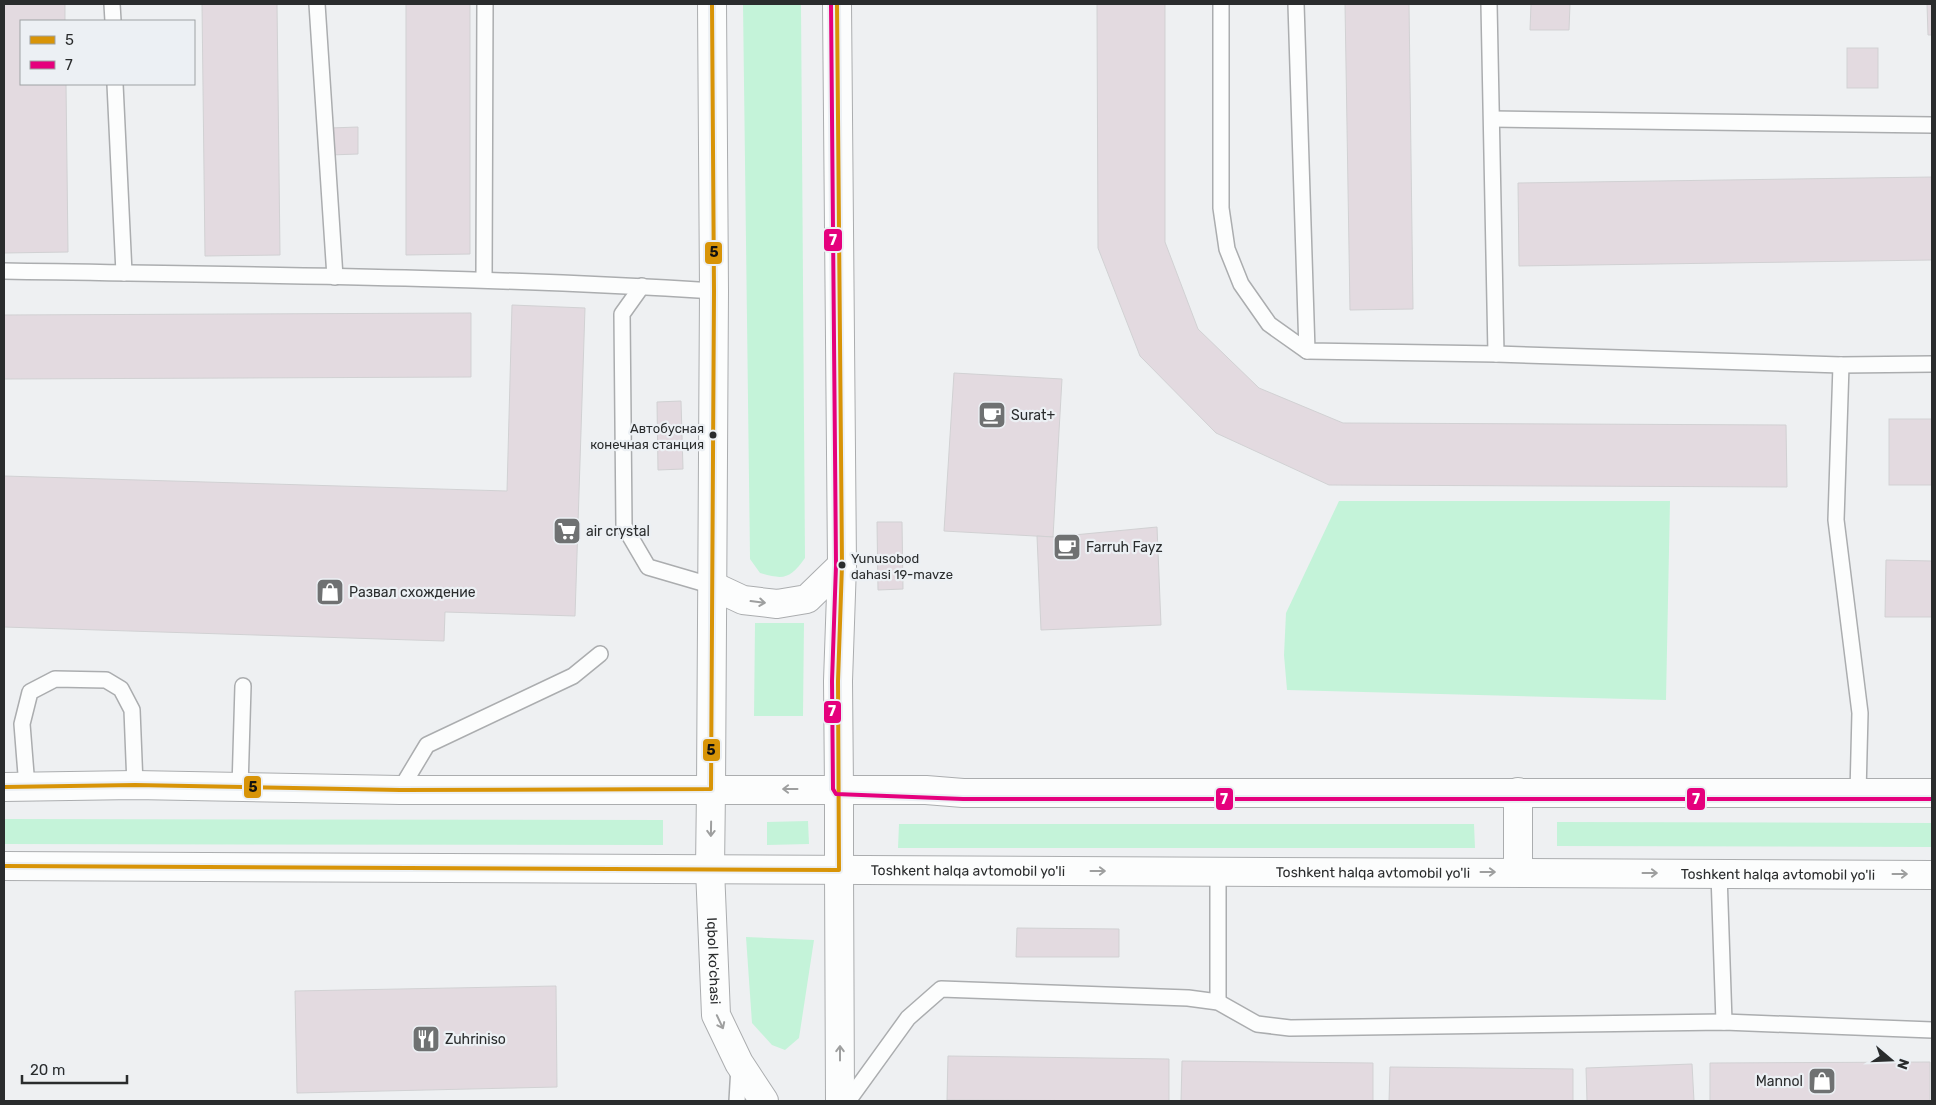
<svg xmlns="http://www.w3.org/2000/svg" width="1936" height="1105" font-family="Rubik,sans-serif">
<rect width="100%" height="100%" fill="#eef0f2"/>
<g fill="#c4f3d9">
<path d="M743 4H801L805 558C790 579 784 580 760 573L750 559Z"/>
<polygon points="1339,501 1670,501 1666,700 1287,690 1284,655 1286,613"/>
<polygon points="755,623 804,623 803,716 754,716"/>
<polygon points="4,819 663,820 663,845 4,844"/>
<polygon points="808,821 809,844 767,845 767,822"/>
<polygon points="1557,822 1932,823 1932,847 1557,846"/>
<polygon points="899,824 1474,824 1475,848 898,848"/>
<polygon points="746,937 814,940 799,1038 785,1050 772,1045 752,1023"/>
</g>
<g fill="#e3dae0" stroke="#d1d1d3">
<polygon points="4,4 65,4 65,21 21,21 21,84 66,84 68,252 4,253"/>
<polygon points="202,4 277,4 280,255 205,256"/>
<polygon points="406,4 470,4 470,254 406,255"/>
<polygon points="1097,4 1165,4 1165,242 1198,329 1259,388 1343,423 1786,425 1787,487 1329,485 1216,433 1140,356 1098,248"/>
<polygon points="1345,4 1409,4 1413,309 1350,310"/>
<polygon points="1531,4 1570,4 1569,30 1530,30"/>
<polygon points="1927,4 1932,4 1932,35 1928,35"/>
<rect x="1847" y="48" width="31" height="40"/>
<polygon points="358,127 358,154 330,155 330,128"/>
<polygon points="1932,177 1932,260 1519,266 1518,183"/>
<polygon points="512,305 585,308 575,616 445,612 444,641 4,627 4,476 507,491"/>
<polygon points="471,313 471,377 4,379 4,315"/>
<polygon points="954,373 1062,379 1053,537 944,531"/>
<polygon points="681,401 683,469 658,470 657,402"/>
<rect x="1889" y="419" width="43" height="66"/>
<polygon points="877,522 902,522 903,589 878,590"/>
<polygon points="1157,527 1161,625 1041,630 1037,536 1053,537"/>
<polygon points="1886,560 1932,561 1932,617 1885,617"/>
<polygon points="1017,928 1119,929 1119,957 1016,957"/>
<polygon points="556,986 557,1087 297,1093 295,991"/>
<polygon points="948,1056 1169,1059 1169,1101 947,1100"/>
<polygon points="1182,1061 1373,1063 1373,1101 1181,1101"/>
<polygon points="1930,1062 1930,1101 1710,1101 1710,1063"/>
<polygon points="1692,1064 1694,1101 1587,1101 1586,1068"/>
<polygon points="1390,1067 1573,1069 1573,1101 1389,1101"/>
</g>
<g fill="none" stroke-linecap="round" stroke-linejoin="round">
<defs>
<g id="lane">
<polyline points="112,4 113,21"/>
<polyline points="317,4 335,277"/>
<polyline points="1221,4 1221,208 1227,249 1241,284 1269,324 1307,351 1496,354 1841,365 1932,364"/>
<polyline points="1296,4 1307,351"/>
<polyline points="1489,4 1496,354"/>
<polyline points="115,84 124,273"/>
<polyline points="1492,119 1932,125"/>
<path d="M4 271C241 275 478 276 714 291"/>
<polyline points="484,279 485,4"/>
<polyline points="642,286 622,314 624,526 648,567 713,586"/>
<polyline points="1841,365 1836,520 1860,713 1858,793"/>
<polyline points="22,785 27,787 22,724 30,692 55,679 106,680 121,689 132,710 135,785"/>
<polyline points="240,788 243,686"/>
<polyline points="400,790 427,745 573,676 600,654"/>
<polyline points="1719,874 1724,1022"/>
<polyline points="1218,1002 1218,871"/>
<polyline points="737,1101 739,1067"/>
<polyline points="848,1101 908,1018 941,989 1188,998 1218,1002 1257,1024 1290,1028 1724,1022 1932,1030"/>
</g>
<g id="secondary">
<polyline points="837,4 842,565 838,681 839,789"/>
<polyline points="713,586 743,600 777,604 807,599 842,565"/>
<polyline points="711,789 714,291 712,4"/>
<path id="s1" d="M710 869 716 1015 739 1063 764 1101"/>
<polyline points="839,870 840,1101"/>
</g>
<g id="highway">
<polyline points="4,787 135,785 400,790 926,790 963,793 1932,793"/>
<polyline points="839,789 839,870"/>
<polyline points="1518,792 1518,872"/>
<path id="s2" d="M4 866 1932 875"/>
<polyline points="710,869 711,789"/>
</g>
</defs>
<use href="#lane" stroke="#abadaf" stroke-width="18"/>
<use href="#secondary" stroke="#abadaf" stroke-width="30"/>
<use href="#highway" stroke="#abadaf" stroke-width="30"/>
<use href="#lane" stroke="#fcfdfd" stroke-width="15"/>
<use href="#secondary" stroke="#fcfdfd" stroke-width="28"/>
<use href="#highway" stroke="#fcfdfd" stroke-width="28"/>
<defs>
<g id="bus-1">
<polyline points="4,787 135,785 400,790 711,789 714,291 712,4"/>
<polyline points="4,866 839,870 838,681 842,565 837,4"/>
</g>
<polyline id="bus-2" points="831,4 836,565 832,681 833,789 836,794 963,799 1932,799"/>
</defs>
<use href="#bus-1" stroke="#ecf0f4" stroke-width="8"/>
<use href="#bus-2" stroke="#ecf0f4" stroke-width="8"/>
<use href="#bus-1" stroke="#d89407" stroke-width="4"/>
<use href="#bus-2" stroke="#e5007d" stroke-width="4"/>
</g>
<defs><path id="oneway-shaft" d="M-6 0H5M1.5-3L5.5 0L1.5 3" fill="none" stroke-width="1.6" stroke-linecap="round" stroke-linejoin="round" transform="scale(1.25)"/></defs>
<g stroke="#9e9f9f">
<use href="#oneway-shaft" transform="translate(758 602) rotate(7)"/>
<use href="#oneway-shaft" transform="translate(790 789) rotate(-180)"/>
<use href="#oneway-shaft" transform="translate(711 829) rotate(91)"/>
<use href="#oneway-shaft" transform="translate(1098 871)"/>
<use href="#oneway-shaft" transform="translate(1488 872)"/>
<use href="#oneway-shaft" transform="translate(1650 873)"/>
<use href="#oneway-shaft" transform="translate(1900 874)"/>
<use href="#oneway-shaft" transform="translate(720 1022) rotate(65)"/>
<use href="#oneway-shaft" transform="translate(840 1053) rotate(-90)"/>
</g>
<defs>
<symbol id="cafe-square" viewBox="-11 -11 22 22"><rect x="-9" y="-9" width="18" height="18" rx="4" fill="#6f7172" stroke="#ecf0f4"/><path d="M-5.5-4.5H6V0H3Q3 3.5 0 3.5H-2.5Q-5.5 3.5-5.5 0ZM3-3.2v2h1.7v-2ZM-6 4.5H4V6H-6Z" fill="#fff"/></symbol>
<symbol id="supermarket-square" viewBox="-11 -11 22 22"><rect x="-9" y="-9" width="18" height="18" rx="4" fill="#6f7172" stroke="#ecf0f4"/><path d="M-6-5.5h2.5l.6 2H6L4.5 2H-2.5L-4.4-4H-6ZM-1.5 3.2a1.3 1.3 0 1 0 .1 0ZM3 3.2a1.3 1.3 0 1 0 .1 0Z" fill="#fff"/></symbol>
<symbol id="shop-square" viewBox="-11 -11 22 22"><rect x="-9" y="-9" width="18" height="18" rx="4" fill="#6f7172" stroke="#ecf0f4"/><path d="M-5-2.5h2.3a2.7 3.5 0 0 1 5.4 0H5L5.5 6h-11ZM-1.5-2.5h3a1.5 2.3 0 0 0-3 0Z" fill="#fff"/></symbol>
<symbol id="restaurant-square" viewBox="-11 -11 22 22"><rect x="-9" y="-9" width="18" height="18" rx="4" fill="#6f7172" stroke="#ecf0f4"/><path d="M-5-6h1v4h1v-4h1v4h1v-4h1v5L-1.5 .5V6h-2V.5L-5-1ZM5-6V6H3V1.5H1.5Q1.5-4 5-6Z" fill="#fff"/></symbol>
</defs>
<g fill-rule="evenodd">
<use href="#cafe-square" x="976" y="399" width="32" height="32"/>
<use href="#supermarket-square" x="551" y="515" width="32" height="32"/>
<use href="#cafe-square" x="1051" y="531" width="32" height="32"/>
<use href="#shop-square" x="314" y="576" width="32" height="32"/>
<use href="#restaurant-square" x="410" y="1023" width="32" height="32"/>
<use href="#shop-square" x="1806" y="1065" width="32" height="32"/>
</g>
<g fill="#2a2c2d" stroke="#ecf0f4" stroke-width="2">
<circle cx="713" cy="435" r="4.5"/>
<circle cx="842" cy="565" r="4.5"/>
</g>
<g text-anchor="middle" stroke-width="4.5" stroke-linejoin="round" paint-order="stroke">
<g font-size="13" fill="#2a2c2d" stroke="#ecf0f4" text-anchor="end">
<text x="704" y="433">Автобусная<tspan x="704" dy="16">конечная станция</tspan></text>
<text x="851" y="563" text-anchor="start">Yunusobod<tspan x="851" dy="16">dahasi 19-mavze</tspan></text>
</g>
<g font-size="14" fill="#2a2c2d" stroke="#ecf0f4" text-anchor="start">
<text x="1011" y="420">Surat+</text>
<text x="586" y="536">air crystal</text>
<text x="1086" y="552">Farruh Fayz</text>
<text x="349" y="597">Развал схождение</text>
<text x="445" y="1044">Zuhriniso</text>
<text x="1803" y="1086" text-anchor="end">Mannol</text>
</g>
<g font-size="14" fill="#2a2c2d" stroke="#ecf0f4">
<text dy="5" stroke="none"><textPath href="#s2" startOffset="964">Toshkent halqa avtomobil yo'li</textPath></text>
<text dy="5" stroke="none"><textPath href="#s2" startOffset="1369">Toshkent halqa avtomobil yo'li</textPath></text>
<text dy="5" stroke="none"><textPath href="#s2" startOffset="1774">Toshkent halqa avtomobil yo'li</textPath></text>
<text dy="5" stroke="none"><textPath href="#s1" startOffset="92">Iqbol ko'chasi</textPath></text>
</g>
</g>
<g stroke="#ecf0f4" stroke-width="2">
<rect x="823" y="228" width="20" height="24" rx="5" fill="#e5007d"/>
<rect x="704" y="241" width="19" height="24" rx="5" fill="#d89407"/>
<rect x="823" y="700" width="19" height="24" rx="5" fill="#e5007d"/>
<rect x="702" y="738" width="19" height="24" rx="5" fill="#d89407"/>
<rect x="243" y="775" width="19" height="24" rx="5" fill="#d89407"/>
<rect x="1215" y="787" width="19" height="24" rx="5" fill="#e5007d"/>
<rect x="1686" y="787" width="20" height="24" rx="5" fill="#e5007d"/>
</g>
<g font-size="14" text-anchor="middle" font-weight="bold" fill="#fff">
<text x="833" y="245">7</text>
<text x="832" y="716">7</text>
<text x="1224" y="804">7</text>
<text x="1696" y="804">7</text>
</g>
<g font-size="14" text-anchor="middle" font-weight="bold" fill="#111">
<text x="714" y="257">5</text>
<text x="711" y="755">5</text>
<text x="253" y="792">5</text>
</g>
<rect width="1936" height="1105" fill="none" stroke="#2a2c2d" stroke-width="10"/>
<rect x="20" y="20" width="175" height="65" fill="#ecf0f4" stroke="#9ea2a4"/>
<rect x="30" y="36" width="25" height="8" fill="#d89407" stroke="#9ea2a4"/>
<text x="65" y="45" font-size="15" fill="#2a2c2d">5</text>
<rect x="30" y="61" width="25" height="8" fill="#e5007d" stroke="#9ea2a4"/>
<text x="65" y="70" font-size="15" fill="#2a2c2d">7</text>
<g transform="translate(1891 1060) rotate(109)" stroke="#ecf0f4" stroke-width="4" paint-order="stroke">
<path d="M0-4L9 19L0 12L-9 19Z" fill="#2a2c2d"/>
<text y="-8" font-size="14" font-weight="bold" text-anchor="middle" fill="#2a2c2d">N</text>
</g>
<path d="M22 1075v8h105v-8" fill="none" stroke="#2a2c2d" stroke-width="2.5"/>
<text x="30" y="1075" font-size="15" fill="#2a2c2d" stroke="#ecf0f4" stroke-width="4" paint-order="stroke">20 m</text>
</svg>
